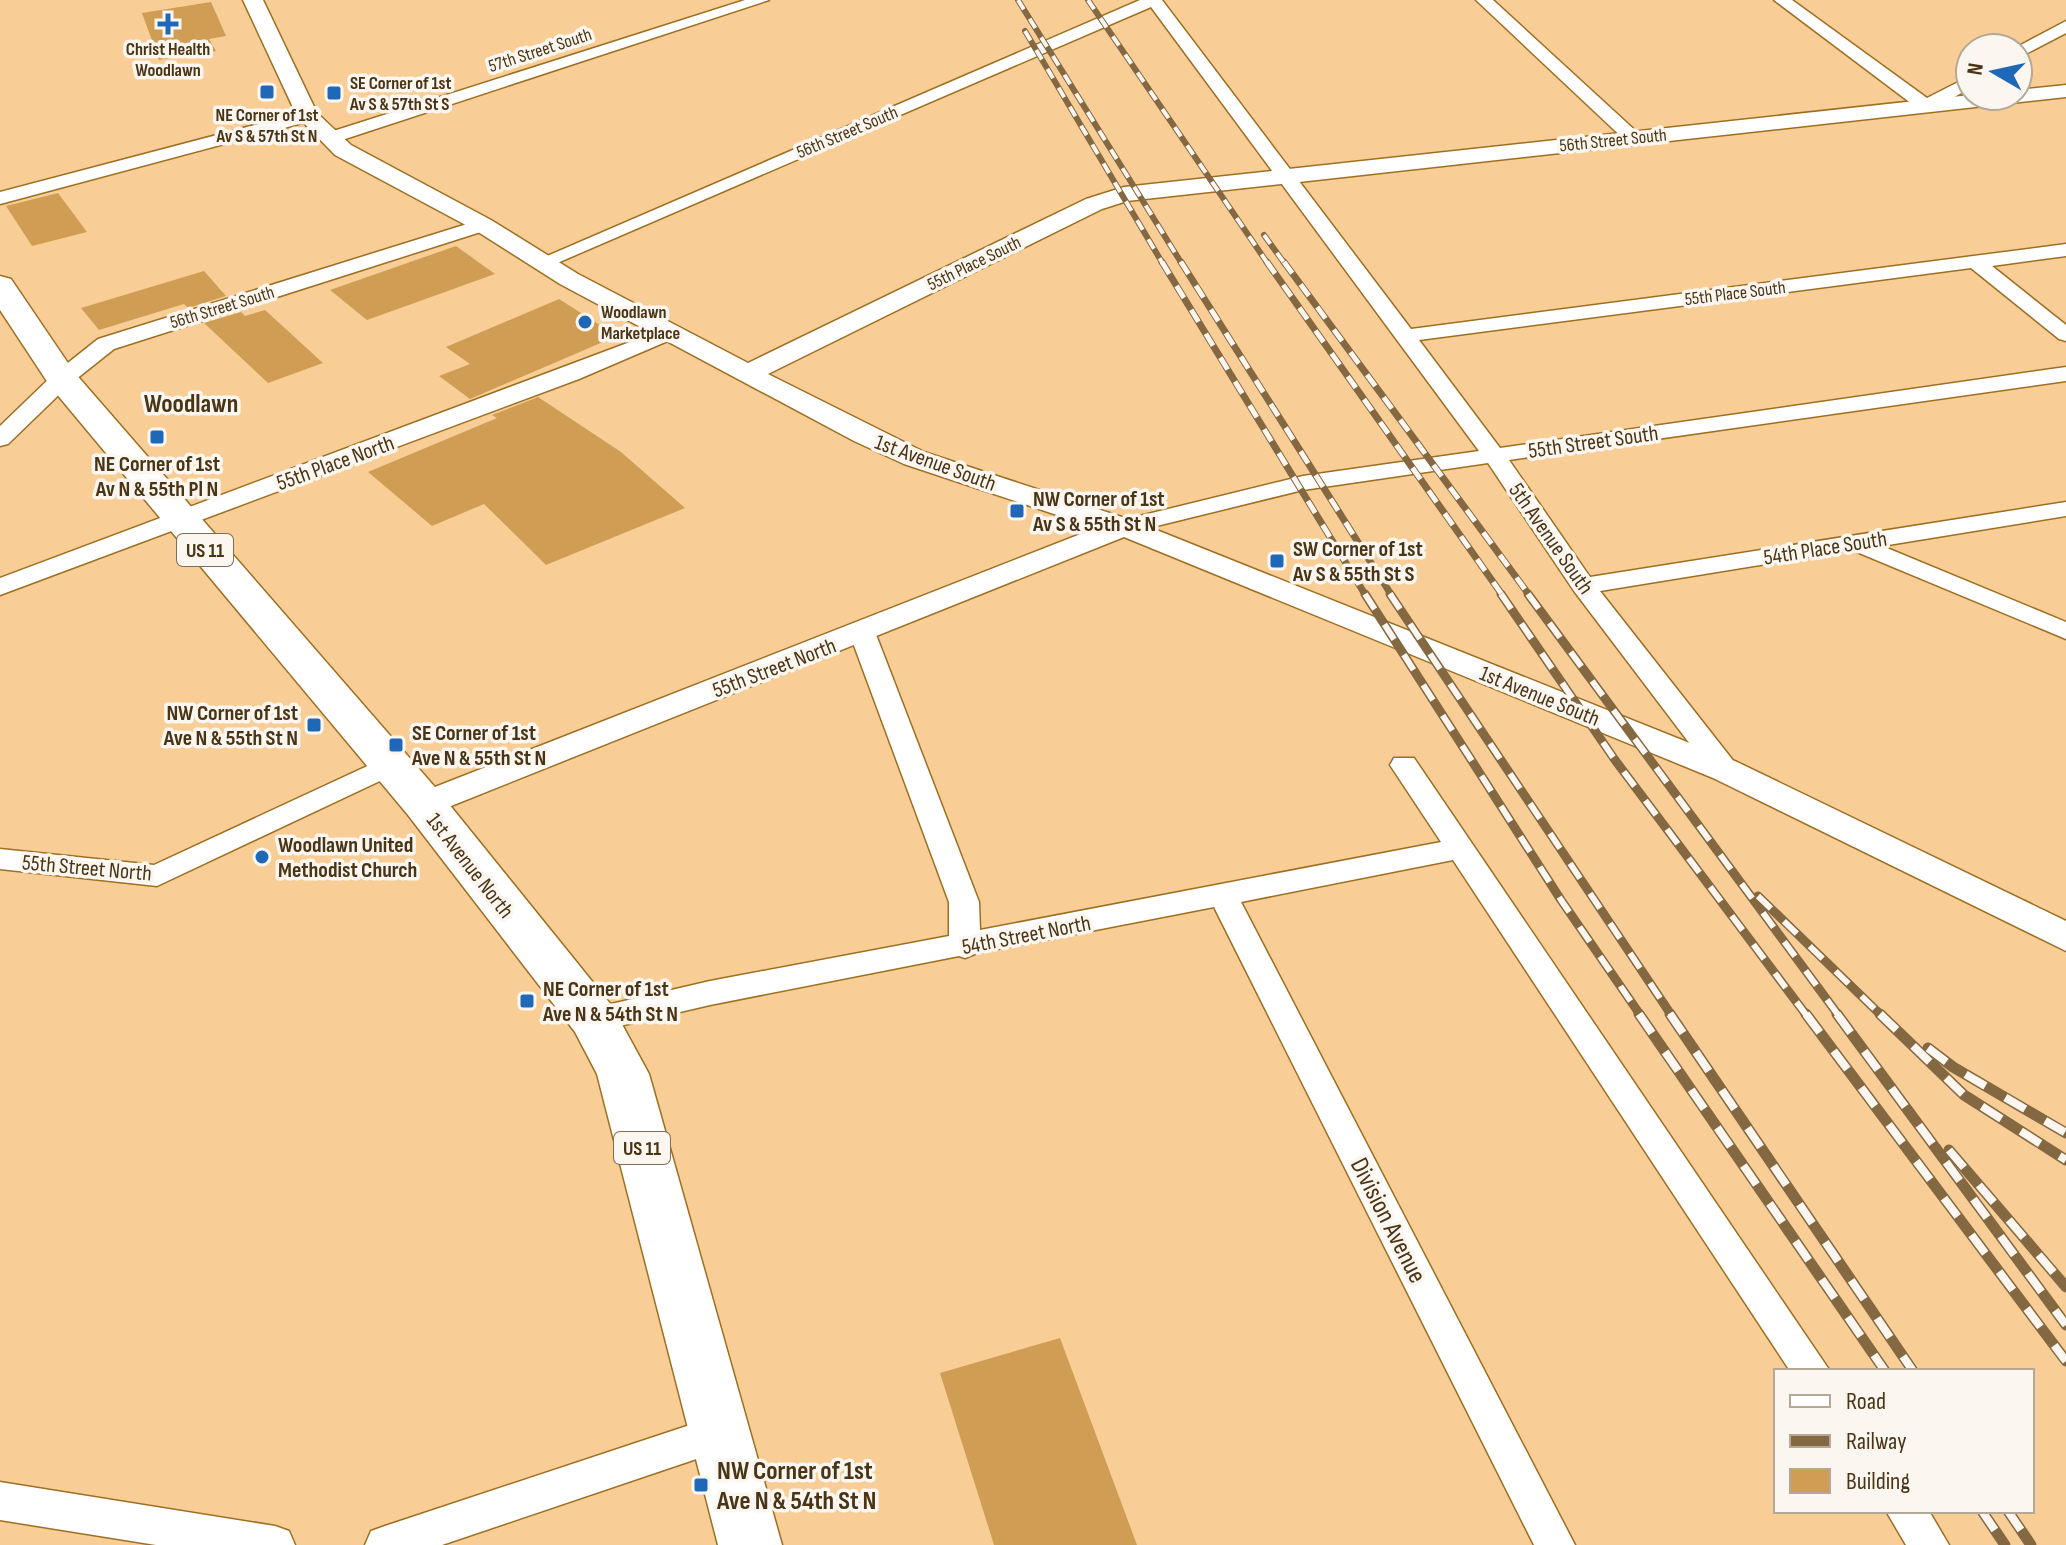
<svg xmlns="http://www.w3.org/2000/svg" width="2066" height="1545" font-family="'Sofia Sans Condensed',sans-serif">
<rect width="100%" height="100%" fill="#f8ce96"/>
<g fill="#d09d55">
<polygon points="211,2 226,36 209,39 216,51 159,60 142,13"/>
<polygon points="58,193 87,232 32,246 6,206"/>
<polygon points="456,246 495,274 367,320 330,290"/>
<polygon points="204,271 226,296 188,308 184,304 99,330 81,308"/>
<polygon points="559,299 617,336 470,399 439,376 470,364 446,347"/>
<polygon points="265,310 323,363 268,383 204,323 241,312 245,316"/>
<polygon points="538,397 621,452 685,508 546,565 484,504 432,526 368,472 497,418 492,415"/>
<polygon points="1060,1338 1137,1545 994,1545 940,1373"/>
</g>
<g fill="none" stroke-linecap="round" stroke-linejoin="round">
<defs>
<g id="minor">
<polygon points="745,0 769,0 336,142 324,142 321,138 324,134"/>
<polygon points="1140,0 1162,0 1411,329 2066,244 2066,256 1992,266 2066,325 2066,341 2059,339 1971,268 1419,340 1500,448 2066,367 2066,381 1509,460 1590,577 2066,502 2066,516 1882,546 2066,622 2066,639 1852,550 1600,591 1735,763 1739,770 1735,777 1715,777 1574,591 1488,463 1303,490 1124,534 1115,532 1112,527 1115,522 1303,476 1479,451 1151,7 548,267 534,267 531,263"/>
<polygon points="1476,0 1493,0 1639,134 1639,142 1627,142"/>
<polygon points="1774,0 1792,0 1927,98 1970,76 1970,88 1932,110 1920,110"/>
<polygon points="2066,21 2066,33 2018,58 2018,48 2015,48"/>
<polygon points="308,111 317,116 314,120 0,204 0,192"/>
<polygon points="483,219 493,225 490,229 114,349 70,384 8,444 0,446 0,426 54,374 98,339"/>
<polygon points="670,327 681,333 677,337 579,379 0,595 0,578"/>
<polygon points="862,624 871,626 875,632 979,902 980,930 1441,842 1390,765 1394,758 1414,758 1830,1371 1790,1371 1453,860 1241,902 1575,1545 1534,1545 1214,907 977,953 965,958 959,956 710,1005 594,1032 583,1029 578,1020 583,1011 594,1008 710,981 949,936 949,902 849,632 853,626"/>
<polygon points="389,756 399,758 403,765 399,772 157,886 0,869 0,849 154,865"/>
<polygon points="720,1415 734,1421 739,1433 734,1445 720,1451 442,1545 365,1545 371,1531 385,1526"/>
<polygon points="0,1482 275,1526 289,1531 295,1545 156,1545 0,1520"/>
<polygon points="1886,1511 1929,1511 1949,1545 1906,1545"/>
</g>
<polygon id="tertiary" points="243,0 263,0 317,113 351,145 491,220 578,274 748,363 1086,199 1124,187 1970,95 2018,96 2018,90 2066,85 2066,97 1127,201 1102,209 768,374 924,452 1134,521 1737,762 2066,921 2066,951 1713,778 1124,537 436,812 424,816 412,812 407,804 412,796 1096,528 904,464 854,441 560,284 475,230 335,155 297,116"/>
<polygon id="primary" points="0,276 11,279 74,372 440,793 612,1006 649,1074 782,1545 718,1545 597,1074 575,1032 408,815 50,386 0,310"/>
</defs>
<use href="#minor" stroke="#9e6e21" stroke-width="3"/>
<use href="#tertiary" stroke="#9e6e21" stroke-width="3"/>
<use href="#primary" stroke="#9e6e21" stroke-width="3"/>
<use href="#minor" fill="#fff" fill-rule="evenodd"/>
<use href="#tertiary" fill="#fff" fill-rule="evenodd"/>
<use href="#primary" fill="#fff" fill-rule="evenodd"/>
<defs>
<g id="rail-far3">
<polyline points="1018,0 1182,264"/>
<polyline points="1088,0 1268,264"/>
<polyline points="1025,31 1163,264"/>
<polyline points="1264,235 1285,264"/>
</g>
<g id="rail-far2">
<polyline points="1162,262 1366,596"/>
<polyline points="1181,262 1392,596"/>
<polyline points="1267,262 1503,596"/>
<polyline points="1284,262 1530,596"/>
</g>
<g id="rail-far1">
<polyline points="1365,594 1561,900 1641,1016"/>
<polyline points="1390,594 1672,1016"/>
<polyline points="1501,594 1615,760 1807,1016"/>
<polyline points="1528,594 1839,1016"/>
<polyline points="1758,896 1882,1016"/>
</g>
<g id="rail">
<polyline points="1639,1014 1885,1371"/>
<polyline points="1670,1014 1913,1371"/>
<polyline points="1806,1014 2066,1361"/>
<polyline points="1837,1014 2066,1325"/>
<polyline points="1880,1014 1964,1095 2066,1160"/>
<polyline points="1928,1048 1953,1067 2066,1133"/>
<polyline points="1949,1150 2066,1287"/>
<polyline points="1982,1511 2005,1545"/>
<polyline points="2008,1511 2031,1545"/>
</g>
</defs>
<use href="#rail-far3" stroke="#846841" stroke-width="6"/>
<use href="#rail-far2" stroke="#846841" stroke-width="7"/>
<use href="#rail-far1" stroke="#846841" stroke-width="9"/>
<use href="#rail" stroke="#846841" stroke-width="11"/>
<use href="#rail-far3" stroke="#fbf6ef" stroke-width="4" stroke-dasharray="11" stroke-linecap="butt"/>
<use href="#rail-far2" stroke="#fbf6ef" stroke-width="5" stroke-dasharray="14" stroke-linecap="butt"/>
<use href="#rail-far1" stroke="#fbf6ef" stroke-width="6" stroke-dasharray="18" stroke-linecap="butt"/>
<use href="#rail" stroke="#fbf6ef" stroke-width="8" stroke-dasharray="23" stroke-linecap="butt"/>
</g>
<g fill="#1f68b8" stroke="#fbf6ef" stroke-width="3">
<path d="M164 12h8v8h8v8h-8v8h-8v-8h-8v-8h8z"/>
<rect x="259" y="84" width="16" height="16" rx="4"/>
<rect x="326" y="85" width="16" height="16" rx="4"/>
<circle cx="585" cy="322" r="8"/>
<rect x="149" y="429" width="16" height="16" rx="4"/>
<rect x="1009" y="503" width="16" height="16" rx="4"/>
<rect x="1269" y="553" width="16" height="16" rx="4"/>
<rect x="306" y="717" width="16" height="16" rx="4"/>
<rect x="388" y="737" width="16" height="16" rx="4"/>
<circle cx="262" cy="857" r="8"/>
<rect x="519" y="993" width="16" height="16" rx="4"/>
<rect x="693" y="1477" width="16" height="16" rx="4"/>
</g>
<g text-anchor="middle" stroke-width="7" stroke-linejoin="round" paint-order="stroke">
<g font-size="18" font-weight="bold" fill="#493415" stroke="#fbf6ef">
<text x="168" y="55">Christ Health<tspan x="168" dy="21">Woodlawn</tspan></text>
<text x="350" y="89" text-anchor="start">SE Corner of 1st<tspan x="350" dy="21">Av S &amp; 57th St S</tspan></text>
<text x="267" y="121">NE Corner of 1st<tspan x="267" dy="21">Av S &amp; 57th St N</tspan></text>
<text x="601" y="318" text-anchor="start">Woodlawn<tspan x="601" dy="21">Marketplace</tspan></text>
</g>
<g font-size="18" fill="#493415" stroke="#fbf6ef">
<text transform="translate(540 50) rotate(-18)" y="6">57th Street South</text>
<text transform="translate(847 132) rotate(-23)" y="6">56th Street South</text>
<text transform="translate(1613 140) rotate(-6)" y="6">56th Street South</text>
<text transform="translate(974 263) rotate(-26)" y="6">55th Place South</text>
<text transform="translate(1735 293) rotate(-7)" y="6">55th Place South</text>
<text transform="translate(222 307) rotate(-17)" y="6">56th Street South</text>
</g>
<g fill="#fbf6ef" stroke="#7e6e56" stroke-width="2">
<rect x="177" y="534" width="56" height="32" rx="6"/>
<rect x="614" y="1132" width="56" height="32" rx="6"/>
</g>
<g font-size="20" font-weight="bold" fill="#493415">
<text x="205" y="557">US 11</text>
<text x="642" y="1155">US 11</text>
</g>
<g font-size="22" fill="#493415" stroke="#fbf6ef">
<text transform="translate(1593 441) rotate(-8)" y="8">55th Street South</text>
<text transform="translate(335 462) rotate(-20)" y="8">55th Place North</text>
<text transform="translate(936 462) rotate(20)" y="8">1st Avenue South</text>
<text transform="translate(1552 538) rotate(55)" y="8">5th Avenue South</text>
<text transform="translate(1825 547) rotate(-9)" y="8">54th Place South</text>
<text transform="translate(774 667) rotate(-21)" y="8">55th Street North</text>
<text transform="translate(1540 695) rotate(22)" y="8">1st Avenue South</text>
<text transform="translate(471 865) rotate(52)" y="8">1st Avenue North</text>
<text transform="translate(87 867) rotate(5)" y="8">55th Street North</text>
<text transform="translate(1026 934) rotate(-11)" y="8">54th Street North</text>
</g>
<g font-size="22" font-weight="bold" fill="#493415" stroke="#fbf6ef" text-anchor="start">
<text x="157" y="471" text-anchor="middle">NE Corner of 1st<tspan x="157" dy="25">Av N &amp; 55th Pl N</tspan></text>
<text x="1033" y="506">NW Corner of 1st<tspan x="1033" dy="25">Av S &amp; 55th St N</tspan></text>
<text x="1293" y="556">SW Corner of 1st<tspan x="1293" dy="25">Av S &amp; 55th St S</tspan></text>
<text x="298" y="720" text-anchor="end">NW Corner of 1st<tspan x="298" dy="25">Ave N &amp; 55th St N</tspan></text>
<text x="412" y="740">SE Corner of 1st<tspan x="412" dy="25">Ave N &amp; 55th St N</tspan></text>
<text x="278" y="852">Woodlawn United<tspan x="278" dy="25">Methodist Church</tspan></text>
<text x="543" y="996">NE Corner of 1st<tspan x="543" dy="25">Ave N &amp; 54th St N</tspan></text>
</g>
<g font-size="26" font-weight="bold" fill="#493415" stroke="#fbf6ef">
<text x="191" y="412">Woodlawn</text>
</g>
<g font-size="26" fill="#493415" stroke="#fbf6ef">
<text transform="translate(1389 1220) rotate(63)" y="9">Division Avenue</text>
</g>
<g font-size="26" font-weight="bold" fill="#493415" stroke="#fbf6ef" text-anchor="start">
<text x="717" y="1479">NW Corner of 1st<tspan x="717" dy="30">Ave N &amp; 54th St N</tspan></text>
</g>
</g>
<rect x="1774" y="1369" width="260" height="144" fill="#fbf6ef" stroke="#b4a898" stroke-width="2"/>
<rect x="1790" y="1395" width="40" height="12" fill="#ffffff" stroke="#b4a898" stroke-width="2"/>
<text x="1846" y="1409" font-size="24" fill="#493415">Road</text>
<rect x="1790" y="1435" width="40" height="12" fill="#846841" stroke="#b4a898" stroke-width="2"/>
<text x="1846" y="1449" font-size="24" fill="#493415">Railway</text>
<rect x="1790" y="1469" width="40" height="24" fill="#d09d55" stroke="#b4a898" stroke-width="2"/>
<text x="1846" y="1489" font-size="24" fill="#493415">Building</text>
<g transform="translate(1994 72) rotate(279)"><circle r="38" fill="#fbf6ef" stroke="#b4a898" stroke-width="2"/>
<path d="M0-6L14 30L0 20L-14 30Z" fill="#1f68b8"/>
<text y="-12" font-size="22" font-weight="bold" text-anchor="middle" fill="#493415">N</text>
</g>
</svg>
